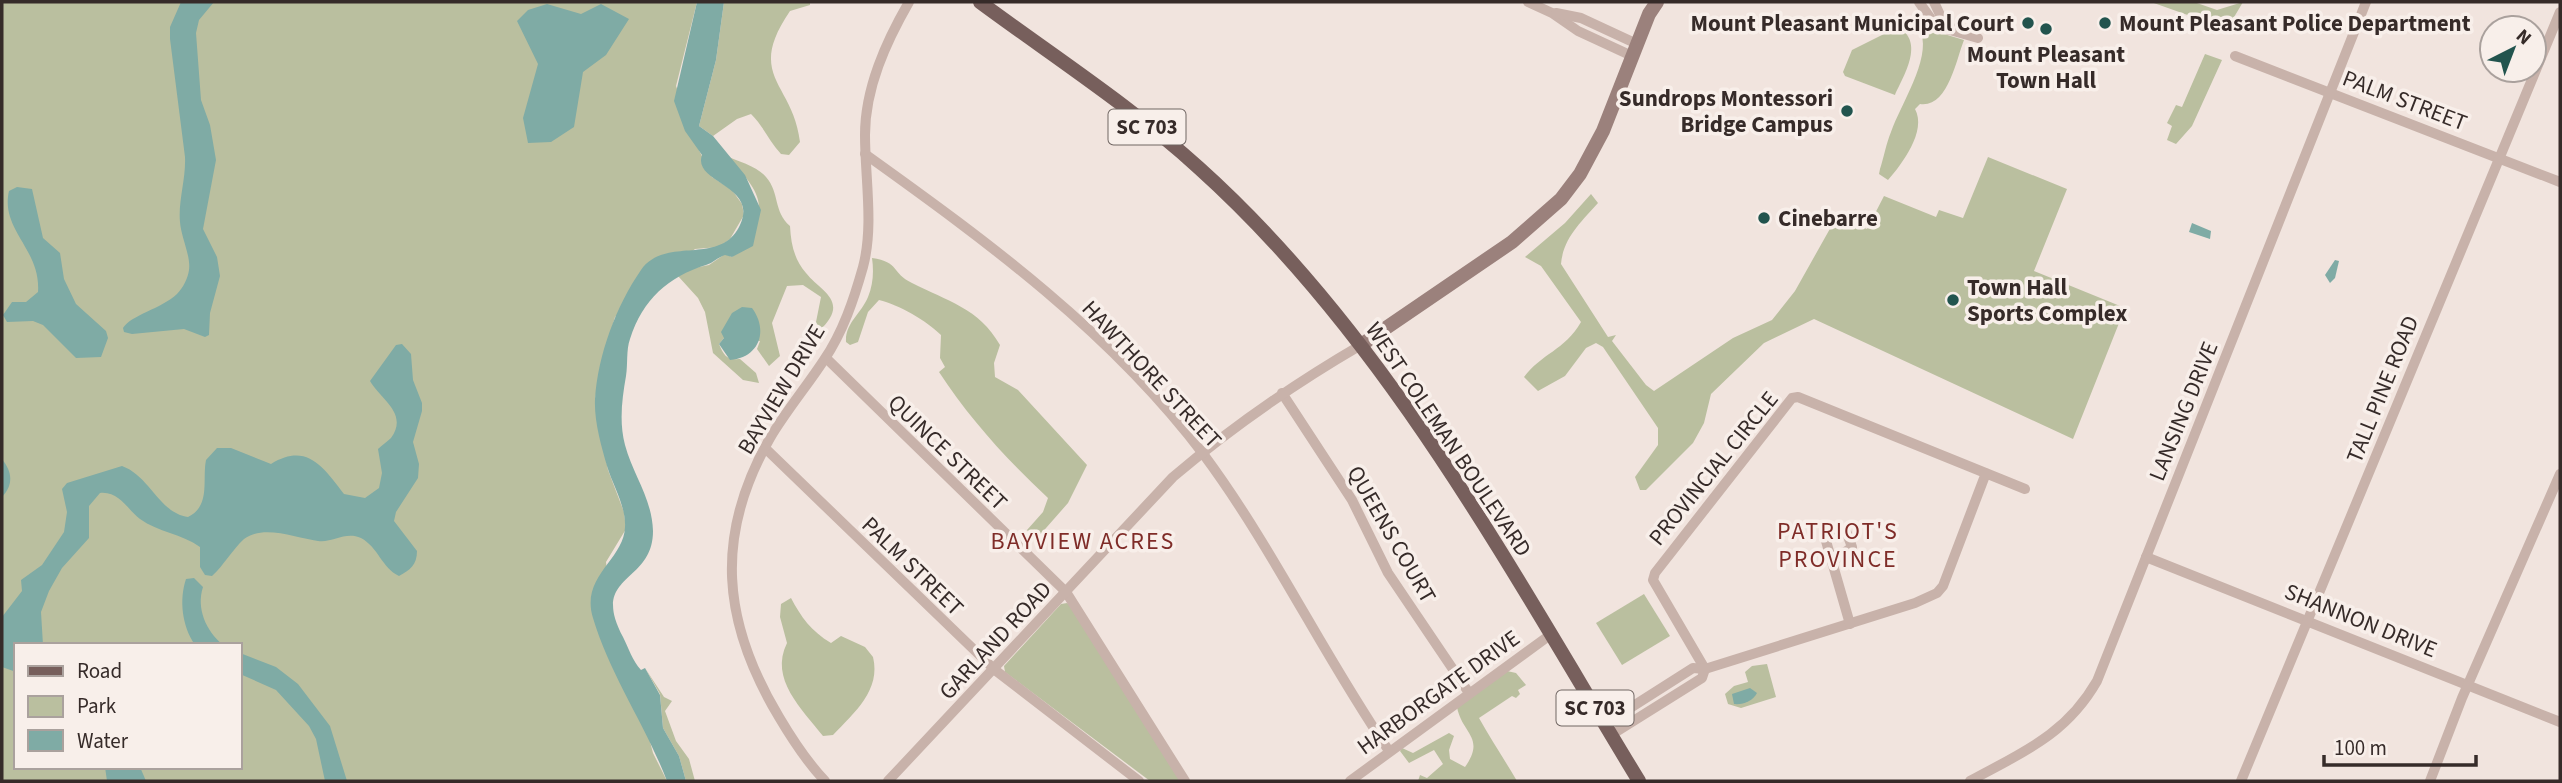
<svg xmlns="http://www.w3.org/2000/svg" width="2562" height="783" font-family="'Source Sans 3',sans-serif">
<rect width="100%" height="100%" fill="#f1e4de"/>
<g fill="#babf9f" fill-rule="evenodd">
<path d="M2 2H697L676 86 698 148 712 177 732 190 742 204 744 215 730 239 719 247 695 249 615 317 600 369 595 400 608 470 624 512 626 529 606 562 619 680 647 730 653 753 667 781H2ZM16 645H240V767H16Z"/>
<path d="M724 2H810V5L790 11C745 77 793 82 800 142L789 155 781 154C769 141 764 127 751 114L737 119 713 136 699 126 716 60Z"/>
<polygon points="2151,2 2194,2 2217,10 2243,2 2227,29"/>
<path d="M1898 27C1925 42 1904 75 1895 95L1845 76 1843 72 1852 50Z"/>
<path d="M1924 28 1964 40C1956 60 1948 108 1920 104L1915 109C1927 131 1902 164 1888 180L1879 174 1880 169C1884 157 1886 144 1891 132 1900 106 1931 59 1921 33Z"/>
<polygon points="2205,54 2222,60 2192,126 2176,144 2167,140 2172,126 2167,123 2176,105 2182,107"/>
<path d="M726 156C738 161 758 167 766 177 780 193 773 211 790 226 791 244 794 259 806 273 821 292 851 301 819 331L815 327 821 297 803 285 787 286 772 323 780 356 769 366 757 349 760 341 724 338 719 344C724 356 727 360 740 359L756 373 759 383 743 380 713 353 705 312 698 298 678 276 689 269 709 265 725 254 732 257C770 213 768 198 726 156Z"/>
<path d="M1988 157 2067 189 2034 271 2125 308 2073 439 1814 319 1764 343 1711 394 1704 423 1693 443 1646 490H1640L1635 477 1658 445V428L1603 347 1596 343 1586 348 1565 376 1538 391 1524 377C1541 354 1565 350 1581 322L1541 266 1525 257 1565 223 1591 194 1598 203C1582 221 1563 238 1561 264L1608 337 1616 335 1612 341 1646 385 1654 391 1733 338 1772 320 1795 291 1836 218 1867 229 1884 196 1936 217 1939 210 1963 218Z"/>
<path d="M872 258C900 262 891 273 912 283 947 301 979 308 1000 345L994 363 995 377 1018 390 1087 465 1068 503 1039 536 1033 537 1027 530 1043 512 1048 498C1007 460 969 418 939 372L945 367 940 358 941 335C926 320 899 305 879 300L868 312 858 342 850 345 846 342C845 323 861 314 868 297 873 285 874 272 872 258Z"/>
<polygon points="1644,594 1670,636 1622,665 1596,623"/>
<path d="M791 598C801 617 811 631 831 643L841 636 865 647 873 657C881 690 855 712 833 735L823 736C802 709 769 679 787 643L780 617 781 604Z"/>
<polygon points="1067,603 1070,605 1182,781 1150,781 1005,672 1004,666 1061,604"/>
<polygon points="1767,664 1776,697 1741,708 1728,704 1725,694 1734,686 1748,682 1745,672 1752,666"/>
<polygon points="645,668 664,697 672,701 665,711 676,741 689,759 695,781 686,781 679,756 663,728 660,694"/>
<path d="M1507 671 1516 673 1526 685 1518 690 1520 694 1516 698 1512 696 1479 718C1492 741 1504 759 1517 781H1418L1420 775 1427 778 1443 764 1434 750 1409 763 1400 751 1402 748 1413 753 1449 733 1454 736 1449 750 1450 759 1465 767C1486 737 1462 734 1457 707Z"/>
</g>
<g fill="#7faba5">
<path d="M181 2H214L199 20 196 33 201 100 210 125 216 160 203 229 217 257 220 276 210 313 209 335 205 337 184 329 132 334 124 332 123 328C131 315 161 309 177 294 183 288 188 278 189 270 191 256 181 237 180 222 178 201 186 179 185 157L170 39V27Z"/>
<path d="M697 2H724L716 60 699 126 713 136 745 175 761 210 753 246 732 257 725 255C718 257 713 263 706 265 668 277 643 299 630 339 626 350 628 364 626 376 622 399 619 422 625 445 633 475 652 498 653 531 653 585 589 573 623 637 629 649 632 660 641 670L645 668 660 695 663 728 679 756 686 781H667C646 726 610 675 593 618 580 576 624 560 625 527 626 506 613 486 607 466 601 445 594 421 595 399 598 355 616 306 641 270 665 235 721 267 740 225 759 185 692 183 702 155L685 131 674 101Z"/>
<polygon points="547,4 581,14 601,4 629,19 606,55 583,72 574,127 551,142 528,143 523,118 538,64 517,21 528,10"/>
<path d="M17 187 32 189 43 238 60 253 64 279 76 304 106 331 108 338 101 357 76 358 43 325 33 321 7 322 3 315 12 302H26L38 292C41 249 0 230 9 191Z"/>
<polygon points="2192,223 2211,231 2210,239 2189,232"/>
<polygon points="2335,260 2339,261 2335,278 2330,283 2325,275"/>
<path d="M742 307 752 308C769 331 759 358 730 360L719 344 724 338 721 332 732 313Z"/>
<path d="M402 344 411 354 413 380 422 403V411L413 442 419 464 418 478 396 512 394 521 417 551C417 565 410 570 399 576 382 568 378 547 361 538 345 531 333 543 318 541 297 538 263 524 244 539 232 550 224 565 212 576L205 575 200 567V547C182 534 158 532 140 519 127 509 119 491 100 493L89 506V538L62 568 49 591 41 612 43 645H16V672L2 667V617L22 591 21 580 42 565 64 532 67 512 62 489 67 483 122 466C150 476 159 513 188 517 211 506 202 480 206 460L217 448H231L271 464C307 442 323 467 344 494L365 498 379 488 382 473 378 449C382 445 387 442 391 438 409 413 380 399 370 381L396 345Z"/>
<path d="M2 459C12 472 14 484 2 497Z"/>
<path d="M194 578 203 587C196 608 206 631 223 645H195C182 626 179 600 186 579Z"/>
<polygon points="240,653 276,667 298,684 330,726 347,781 325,781 316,739 309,726 276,690 240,674"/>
<path d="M1750 688 1757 693C1753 701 1743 705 1734 704L1732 694Z"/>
<polygon points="105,767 140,767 146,781 107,781"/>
</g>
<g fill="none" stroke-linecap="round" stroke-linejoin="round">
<g stroke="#c8b2aa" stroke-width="10">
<polyline points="1528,2 1552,13 1578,31 1632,56"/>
<polyline points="1919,2 1936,26 1978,38"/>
<polyline points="1934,2 1941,17 1953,29"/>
<polyline points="1556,13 1581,18 1637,44"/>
<polyline points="2235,56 2560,182"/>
<path d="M865 154C988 242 1112 333 1204 455 1273 548 1323 655 1389 751"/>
<polyline points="826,358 1066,592 1185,781"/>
<polyline points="1282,393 1352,500 1388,573 1469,693"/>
<polyline points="765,448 995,670 1139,781"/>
<polyline points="1986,473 1943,586 1937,593 1915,603 1705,669 1653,580 1655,573 1792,398 1798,397 2025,489"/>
<polyline points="2146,557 2560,722"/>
<path d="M1832 562 1852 547 1846 531 1825 538 1826 541C1834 569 1842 596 1850 624"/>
<polyline points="1605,724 1693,668 1705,669 1702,678 1611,735"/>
<path d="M825 781C807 762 792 739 779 717 722 622 714 536 770 438 786 411 807 386 824 360 843 332 854 299 863 267 874 226 865 178 865 135 865 88 886 42 909 2"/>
<path d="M888 781 1173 477C1232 427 1294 384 1361 345"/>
<polyline points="1350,781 1550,635"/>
<path d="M1970 781C2023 752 2066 735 2097 681L2366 2"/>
<polyline points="2241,781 2560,12"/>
<polyline points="2430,781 2462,698 2560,474"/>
</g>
<polyline stroke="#9b817c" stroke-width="14" points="1361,345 1512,242 1561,199 1580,174 1603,131 1649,14 1657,2"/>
<path stroke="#775f5c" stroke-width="14" d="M980 2C1053 56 1132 107 1199 168 1386 336 1510 569 1639 781"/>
</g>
<g fill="#22544e" stroke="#f8efea" stroke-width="2.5">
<circle cx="2028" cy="23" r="7"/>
<circle cx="2105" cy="23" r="7"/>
<circle cx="2046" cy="29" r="7"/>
<circle cx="1847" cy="111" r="7"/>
<circle cx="1764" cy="218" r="7"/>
<circle cx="1953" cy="300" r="7"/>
</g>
<g text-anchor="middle" stroke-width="7" stroke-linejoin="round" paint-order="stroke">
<g fill="#f8efea" stroke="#706663" stroke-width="2">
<rect x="1108.5" y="109.5" width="77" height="35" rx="5"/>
<rect x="1556.5" y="690.5" width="77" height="35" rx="5"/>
</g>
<g font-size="21" font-weight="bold" fill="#362b29">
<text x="1147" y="134">SC 703</text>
<text x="1595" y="715">SC 703</text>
</g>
<g font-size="23" font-weight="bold" fill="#362b29" stroke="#f8efea" text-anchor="start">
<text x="2014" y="31" text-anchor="end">Mount Pleasant Municipal Court</text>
<text x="2119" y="31">Mount Pleasant Police Department</text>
<text x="2046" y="62" text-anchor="middle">Mount Pleasant<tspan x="2046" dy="26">Town Hall</tspan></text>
<text x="1833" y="106" text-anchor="end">Sundrops Montessori<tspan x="1833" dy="26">Bridge Campus</tspan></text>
<text x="1778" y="226">Cinebarre</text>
<text x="1967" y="295">Town Hall<tspan x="1967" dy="26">Sports Complex</tspan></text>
</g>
<g font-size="23" fill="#362b29" stroke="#f8efea">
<text transform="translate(2405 100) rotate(21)" y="8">PALM STREET</text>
<text transform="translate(1152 374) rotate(47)" y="8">HAWTHORE STREET</text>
<text transform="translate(781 389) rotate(-59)" y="8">BAYVIEW DRIVE</text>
<text transform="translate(2382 389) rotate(-68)" y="8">TALL PINE ROAD</text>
<text transform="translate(2183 411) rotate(-68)" y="8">LANSING DRIVE</text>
<text transform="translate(1449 439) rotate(56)" y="8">WEST COLEMAN BOULEVARD</text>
<text transform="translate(948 452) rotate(44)" y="8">QUINCE STREET</text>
<text transform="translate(1713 468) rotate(-51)" y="8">PROVINCIAL CIRCLE</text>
<text transform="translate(1392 534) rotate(60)" y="8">QUEENS COURT</text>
<text transform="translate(913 566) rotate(44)" y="8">PALM STREET</text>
<text transform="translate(2361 620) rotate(22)" y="8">SHANNON DRIVE</text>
<text transform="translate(995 640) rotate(-47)" y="8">GARLAND ROAD</text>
<text transform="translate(1438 692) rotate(-36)" y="8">HARBORGATE DRIVE</text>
</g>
<g font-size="24" letter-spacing="2" fill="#7f2c28" stroke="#f8efea">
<text x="1838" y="539">PATRIOT'S<tspan x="1838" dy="28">PROVINCE</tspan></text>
<text x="1083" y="549">BAYVIEW ACRES</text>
</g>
</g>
<rect width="2562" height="783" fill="none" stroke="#362b29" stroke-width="7"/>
<rect x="14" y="643" width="228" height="126" fill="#f8efea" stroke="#aaa19d" stroke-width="2"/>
<rect x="28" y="666" width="35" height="10" fill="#775f5c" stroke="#aaa19d" stroke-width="2"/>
<text x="77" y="678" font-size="21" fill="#362b29">Road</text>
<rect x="28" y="696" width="35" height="21" fill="#babf9f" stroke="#aaa19d" stroke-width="2"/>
<text x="77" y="713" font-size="21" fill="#362b29">Park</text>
<rect x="28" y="730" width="35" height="21" fill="#7faba5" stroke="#aaa19d" stroke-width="2"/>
<text x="77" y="748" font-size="21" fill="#362b29">Water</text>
<g transform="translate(2513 49) rotate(42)"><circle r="33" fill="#f8efea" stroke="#aaa19d" stroke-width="2"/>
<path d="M0-5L12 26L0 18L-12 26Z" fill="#22544e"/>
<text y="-10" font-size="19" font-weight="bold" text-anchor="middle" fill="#362b29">N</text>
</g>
<path d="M2324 755v10h152v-10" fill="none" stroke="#362b29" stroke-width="3.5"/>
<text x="2334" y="755" font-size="21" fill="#362b29" stroke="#f8efea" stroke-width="5" paint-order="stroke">100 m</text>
</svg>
